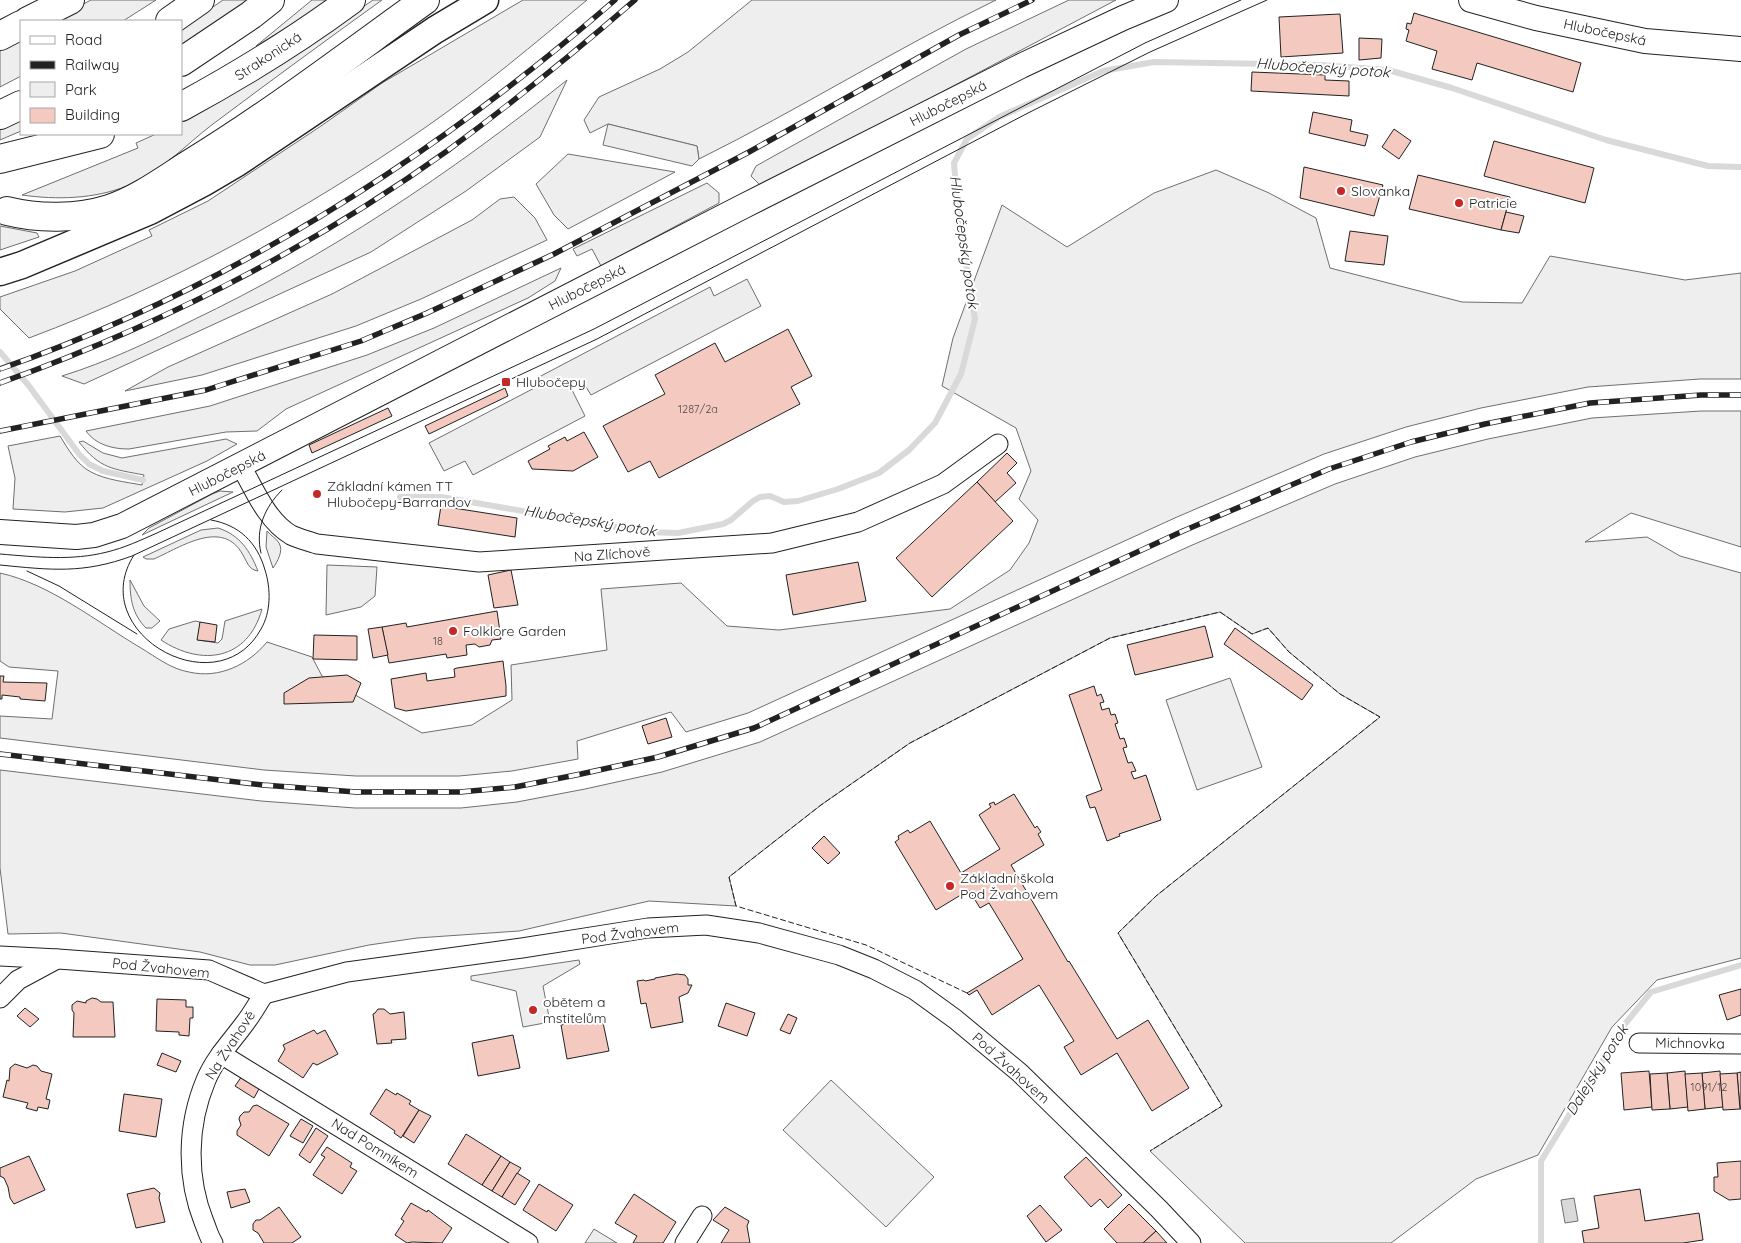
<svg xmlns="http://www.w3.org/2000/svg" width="1741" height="1243" font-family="Quicksand,sans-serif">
<rect width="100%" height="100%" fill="#fff"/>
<g fill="#eee" stroke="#6f6f6f">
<polygon points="91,0 156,0 123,21 51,21"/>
<polygon points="223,0 250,0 181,48 181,29"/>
<polygon points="312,0 328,0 303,18 256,46"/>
<path d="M373 0H382C325 41 269 82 213 124 185 145 161 173 127 186 94 199 57 200 22 195L138 148 136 143 156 134H181V122L265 74Z"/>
<path d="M523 0H587C534 44 482 88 426 127 302 213 170 285 29 338L0 309V297L75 271 152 236 149 230 208 201 321 126 382 83Z"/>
<path d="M752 0H996C895 49 800 109 699 159L697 146 608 124 590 133 584 120 599 97 660 69 688 52Z"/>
<polygon points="1069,0 1116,0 762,187 751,176 756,166 966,49"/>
<polygon points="21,37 21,76 0,87 0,48"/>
<path d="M567 80 540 137 466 191 371 252 84 384 62 376C107 362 149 342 191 321 327 256 450 174 567 80Z"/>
<polygon points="21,119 21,131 0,140 0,128"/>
<polygon points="568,154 675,172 568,229 554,215 536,184"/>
<path d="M1216 170 1269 193 1316 218 1330 268 1462 302 1522 303 1550 256 1685 280 1741 273V379H1700L1588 387 1481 408 1406 427 1324 454 1177 517 748 713 686 732 671 712 577 741 578 759 512 771 459 776H356L264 770 0 738V716L52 719 58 671 9 667 0 661V573C50 584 97 622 141 648 156 657 171 669 189 672 219 679 248 665 267 642L312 657 322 676 422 733 472 725 512 700 511 665 607 650 601 589 681 583 727 626 779 630 950 609 1010 570 1029 543 1038 520 1019 499 1031 471 1016 428 942 386 953 338 1002 205 1067 247 1154 193Z"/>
<polygon points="707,183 719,193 719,203 601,266 592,249 577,256 573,249"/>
<polygon points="514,197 535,218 547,240 421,299 356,326 202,375 125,391 168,367 332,294 472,220 500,199"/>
<polygon points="0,226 37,233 39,237 0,250"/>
<path d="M561 268 555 281 528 298 286 409 257 431 226 432 129 449C113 449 96 445 86 431L210 406 367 355 434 328Z"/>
<polygon points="1701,411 1741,411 1741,547 1631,513 1585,542 1647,537 1680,556 1741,573 1741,958 1657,980 1612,1027 1538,1155 1476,1179 1391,1243 1245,1243 1150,1151 1222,1106 1118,933 1156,896 1380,717 1340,694 1289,652 1268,628 1252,634 1220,612 1110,638 910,743 821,805 729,877 736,906 649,901 519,931 417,938 369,945 275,965 250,965 200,952 61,933 8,934 0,868 0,770 261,801 355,808 461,808 517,802 585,789 662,772 760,742 1190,546 1335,484 1415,457 1488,439 1592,418"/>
<path d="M60 436C68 449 77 465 91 472 106 480 126 482 142 485L144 475C113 469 100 469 79 442L83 441 103 453 122 458 226 439 237 444 207 461 103 508 65 512 13 509 15 478 8 446Z"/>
<polygon points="220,491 233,492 142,535 149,528 212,494"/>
<path d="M218 528C240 535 250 551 258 571 249 570 247 562 243 555 223 518 181 547 154 559H146L143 557 201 530Z"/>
<path d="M267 531C270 535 277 539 279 543 284 551 277 562 273 568L266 547Z"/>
<path d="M130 580 144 606 160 621 152 628H146C132 614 130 598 130 580Z"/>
<path d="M262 609C248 660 202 667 161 640L169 629 195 621 200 622 198 640 218 643 222 639 225 621Z"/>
<polygon points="1230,678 1262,767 1197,790 1166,700"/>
<polygon points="579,960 580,964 543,986 550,1022 523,1027 516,991 471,980 471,976"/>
<polygon points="831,1080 934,1177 886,1227 783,1130"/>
</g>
<g fill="#ededed" stroke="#6f6f6f">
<polygon points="608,124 697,146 699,159 692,166 603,145"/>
<polygon points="747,279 761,306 591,395 583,382 571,388 585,416 473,475 465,461 444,471 429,443 542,384 539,377 710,287 714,296"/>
<polygon points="327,565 377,567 375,596 361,607 326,615"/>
<polygon points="594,1229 617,1243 585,1243"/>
</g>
<polygon fill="#d9d9d9" stroke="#6f6f6f" points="1574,1198 1578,1221 1565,1223 1561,1200"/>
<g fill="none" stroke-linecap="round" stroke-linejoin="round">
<g stroke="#d9d9d9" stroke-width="6">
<polyline points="0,352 29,386 79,454 89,464 103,471 143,480"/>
<polyline points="400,497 441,497 645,532 678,533 723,524 731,520 753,501 760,497 770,496 784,502 798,501 838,489 879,473 909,450 935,423 961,374 975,319 958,213 954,163 967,139 999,117 1103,71 1154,62 1321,65 1388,70 1452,88 1606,140 1708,166 1741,167"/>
<polyline points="1541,1243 1541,1161 1625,1024 1651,992 1741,965"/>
</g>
</g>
<g fill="#f3c9c0" stroke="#222">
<polygon points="1414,13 1581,63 1573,92 1477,63 1472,80 1432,69 1437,51 1406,41 1409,30 1406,29 1407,23 1411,24"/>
<polygon points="1340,14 1343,53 1281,57 1279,17"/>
<polygon points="1359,38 1382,39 1381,58 1359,60"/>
<polygon points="1252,72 1325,75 1325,80 1349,81 1349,96 1251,91"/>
<polygon points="1313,112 1352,120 1350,131 1368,135 1365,146 1309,133"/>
<polygon points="1394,129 1411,141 1399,159 1382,147"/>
<polygon points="1494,141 1594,168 1585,203 1484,176"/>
<polygon points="1304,167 1383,185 1374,216 1300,198"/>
<polygon points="1418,175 1510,197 1501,230 1409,209"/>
<polygon points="1506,212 1524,216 1519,233 1501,230"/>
<polygon points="1350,231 1388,236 1384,265 1345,261"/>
<polygon points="788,329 812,376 791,387 800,404 659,478 650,461 628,472 603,426 665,394 655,375 715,343 725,362"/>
<polygon points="505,388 508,396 429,434 425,426"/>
<polygon points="388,408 392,416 312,453 309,445"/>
<polygon points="584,432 598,457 573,471 532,469 528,461 550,449 548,446 565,437 567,441"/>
<polygon points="1007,453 1017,463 1007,473 1016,483 995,502 977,482"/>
<polygon points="977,482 1013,521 932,597 896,558"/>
<polygon points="441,506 517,518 515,537 438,525"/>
<polygon points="858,562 866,601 793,615 786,575"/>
<polygon points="511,570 518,605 494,608 488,575"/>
<polygon points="497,611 501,639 492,640 490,645 479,647 475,644 466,645 467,655 447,658 446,654 389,663 382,627 406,623 407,627"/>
<polygon points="200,622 217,625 215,642 197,640"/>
<polygon points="1205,626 1213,657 1135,675 1127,645"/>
<polygon points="382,627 388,655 373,658 368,629"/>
<polygon points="1235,628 1313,685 1302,700 1224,644"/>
<polygon points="314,635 357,636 357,660 313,659"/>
<polygon points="503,661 506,686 506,696 406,711 395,708 391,679 426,673 427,681 455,677 454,669 457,668"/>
<polygon points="347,675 361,683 353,702 284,704 284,693 309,678"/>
<polygon points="0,676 4,676 3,682 47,683 45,701 20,699 20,697 2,695 2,699 0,699"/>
<polygon points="1094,686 1097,696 1101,694 1104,702 1100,703 1102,710 1109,708 1111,715 1115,714 1118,723 1115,724 1120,739 1124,738 1127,747 1123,748 1128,763 1132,762 1136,771 1131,772 1134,779 1146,775 1161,820 1119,834 1120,836 1107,841 1095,807 1090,808 1086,796 1102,790 1069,695"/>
<polygon points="666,718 672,737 648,744 642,726"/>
<polygon points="1014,794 1035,828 1037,826 1041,832 1038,834 1044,845 1011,865 1068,962 1069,961 1117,1039 1148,1020 1189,1088 1152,1111 1117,1053 1081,1075 1064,1047 1074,1041 1039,985 992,1015 977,990 969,995 967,993 1023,959 989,903 980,908 969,890 936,910 895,842 899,839 898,836 908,830 910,833 930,821 961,873 1000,849 979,815 991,807 989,804 994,802 995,805"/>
<polygon points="824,836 840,853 828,864 812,848"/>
<polygon points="677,974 685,975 688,979 688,985 692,985 688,993 679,997 683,1022 651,1028 646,1003 641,1004 637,981 644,980 645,981 655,979 655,978"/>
<polygon points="1741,989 1741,1015 1727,1020 1719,995"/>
<polygon points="92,998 97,999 101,1002 113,1002 115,1037 73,1037 74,1013 72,1010 72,1005 77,1001 86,1003 86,1001"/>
<polygon points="157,999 186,1000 186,1007 193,1007 193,1018 190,1018 189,1036 179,1035 179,1032 156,1031"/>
<polygon points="726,1003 755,1013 747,1036 718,1026"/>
<polygon points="25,1008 39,1019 30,1027 17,1016"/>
<polygon points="378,1009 384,1009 390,1014 404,1012 406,1039 391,1040 392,1043 377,1044 373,1014 375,1013"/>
<polygon points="788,1014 797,1018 790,1034 780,1030"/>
<polygon points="597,1018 602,1018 609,1051 567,1059 561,1025"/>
<polygon points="314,1030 317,1034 325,1030 338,1054 317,1065 313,1063 303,1078 278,1061 285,1049 283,1045"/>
<polygon points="513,1035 520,1068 478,1076 472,1043"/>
<polygon points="162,1053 181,1061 176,1072 157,1065"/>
<polygon points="15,1064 27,1068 33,1065 37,1066 41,1071 52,1074 46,1099 50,1100 48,1109 38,1107 37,1111 26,1108 28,1103 3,1097 7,1080 9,1081 10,1068"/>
<polygon points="1649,1071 1652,1107 1624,1110 1621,1073"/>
<polygon points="1685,1071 1688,1107 1670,1109 1667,1073"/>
<polygon points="1720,1071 1723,1107 1705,1109 1702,1073"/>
<polygon points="1741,1072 1741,1109 1740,1109 1737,1073"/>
<polygon points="1667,1073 1670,1109 1652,1110 1650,1074"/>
<polygon points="1702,1073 1705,1109 1688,1111 1685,1074"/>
<polygon points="1737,1073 1740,1109 1723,1110 1720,1074"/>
<polygon points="242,1076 260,1087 254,1098 235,1086"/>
<polygon points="386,1089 396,1095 397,1093 411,1101 409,1104 419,1110 401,1138 394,1133 395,1131 370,1114"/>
<polygon points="124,1094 162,1099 156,1137 119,1131"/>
<polygon points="257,1105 289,1124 269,1156 237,1135 237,1131 241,1125 239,1119 240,1116 244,1112 249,1112 253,1106"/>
<polygon points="419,1110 431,1116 414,1143 403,1136"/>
<polygon points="301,1119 313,1126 303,1143 290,1136"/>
<polygon points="316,1128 328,1136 310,1163 299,1155"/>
<polygon points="466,1134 501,1156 482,1185 448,1164"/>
<polygon points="327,1147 352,1163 350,1167 357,1171 342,1194 313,1175 325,1157 321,1155"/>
<polygon points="29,1156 45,1190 14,1204 10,1198 8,1187 4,1178 0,1176 0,1168"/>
<polygon points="501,1156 510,1162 492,1191 482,1185"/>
<polygon points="1086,1157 1122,1195 1108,1208 1100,1199 1091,1207 1064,1177"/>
<polygon points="1741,1161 1741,1199 1729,1200 1714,1191 1714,1177 1718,1177 1717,1163"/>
<polygon points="510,1162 521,1168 502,1197 492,1191"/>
<polygon points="517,1173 530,1181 515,1205 502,1197"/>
<polygon points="539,1184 573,1205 556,1231 523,1210"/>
<polygon points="154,1188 160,1193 159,1198 165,1222 136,1228 127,1194"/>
<polygon points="245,1189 250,1202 231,1208 227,1192"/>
<polygon points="1640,1189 1645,1221 1699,1213 1703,1240 1683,1243 1584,1243 1582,1231 1599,1228 1594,1196"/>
<polygon points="634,1194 676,1222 663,1243 633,1243 637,1236 615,1223"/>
<polygon points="411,1203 427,1212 428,1210 452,1228 442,1243 412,1242 407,1243 395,1235 404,1221 401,1219"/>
<polygon points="1129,1204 1156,1231 1143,1243 1117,1243 1104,1229"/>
<polygon points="1040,1205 1062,1230 1046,1242 1027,1216"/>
<polygon points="279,1207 301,1237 292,1243 264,1243 258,1233 253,1230 253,1224 256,1220 260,1220"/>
<polygon points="725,1207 749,1221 747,1226 750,1243 721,1243 729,1230 713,1220"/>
<polygon points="1156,1231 1167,1243 1143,1243"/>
</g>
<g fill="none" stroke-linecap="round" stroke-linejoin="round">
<defs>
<g id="minor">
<path d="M241 466C254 489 267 521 291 535 299 539 309 541 317 544L479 562 772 543 858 522 943 484 998 444"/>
<polyline points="0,956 58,959 209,970 264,994 347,972 522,948 648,928 706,925 759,933 839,955 874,969 915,990 955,1019 1020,1073 1159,1209 1191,1243"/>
<polyline points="0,998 18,980 57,959"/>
<polyline points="1639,1043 1741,1044"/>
<polyline points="221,1054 528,1243"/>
<path d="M213 1243C209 1237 207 1229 204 1222 186 1177 187 1125 206 1080 215 1058 232 1041 245 1023 252 1014 258 1003 264 994"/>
<polyline points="685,1243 702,1216"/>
</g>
<g id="tertiary">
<polyline points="1471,0 1536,18 1645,41 1741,49"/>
<polyline points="0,532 76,537 94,535 122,526 742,207 1021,66 1123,18 1166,0"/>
</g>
<polyline id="secondary" points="0,272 22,265 150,211 203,183 237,163 435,30 485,0"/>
<g id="primary">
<polyline points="28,21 70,0"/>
<polyline points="170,21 200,0"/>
<polyline points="0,36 21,25"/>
<polyline points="181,62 251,15 270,0"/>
<path d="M181 107C240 75 297 40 351 0"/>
<polyline points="0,115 21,105"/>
<polyline points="0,159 100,134"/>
<path d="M7 211C39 219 77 219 109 209 137 200 163 181 188 165 270 115 347 56 425 0"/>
</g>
</defs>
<use href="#minor" stroke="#222" stroke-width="21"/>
<use href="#tertiary" stroke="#222" stroke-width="26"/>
<use href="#secondary" stroke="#222" stroke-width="29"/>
<use href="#primary" stroke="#222" stroke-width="30"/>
<use href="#minor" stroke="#fff" stroke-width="19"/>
<use href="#tertiary" stroke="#fff" stroke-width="24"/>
<use href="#secondary" stroke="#fff" stroke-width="26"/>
<use href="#primary" stroke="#fff" stroke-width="28"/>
<g stroke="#222" stroke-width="1">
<path d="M261 553C255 529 265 507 282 490"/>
<path d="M0 554C36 557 72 561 107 552 124 548 141 540 157 533L594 329 1145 43 1241 0"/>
<path d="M134 555C84 633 218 708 261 629 271 612 271 589 265 570 257 542 239 525 211 520"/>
<path d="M0 565C51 570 83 574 132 556L597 339 1028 113 1150 52 1267 0"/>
<polyline points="27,571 59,586 137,634"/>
</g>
<defs>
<g id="rail">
<path d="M0 369C228 289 433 158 615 0"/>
<path d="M0 383C158 326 310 249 447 151 512 103 574 53 635 0"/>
<polyline points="0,431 206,390 361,341 427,313 554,254 749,152 959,35 1032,0"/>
<polyline points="0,754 263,785 356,792 460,792 515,787 581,774 658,757 754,728 1183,531 1329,469 1411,442 1485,424 1590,403 1701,395 1741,395"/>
</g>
</defs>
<use href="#rail" stroke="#222" stroke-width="5.5"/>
<use href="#rail" stroke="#fff" stroke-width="4" stroke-dasharray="11" stroke-linecap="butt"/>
<polyline stroke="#222" stroke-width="1" stroke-dasharray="6 2.5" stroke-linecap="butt" points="967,993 866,945 736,906 729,877 821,805 910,743 1110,638 1220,612 1252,634 1268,628 1289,652 1340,694 1380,717 1156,896 1118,933 1222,1106 1150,1151"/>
</g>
<g fill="#c62828" stroke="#fff" stroke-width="2">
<circle cx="1341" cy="191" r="5"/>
<circle cx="1459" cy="203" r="5"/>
<rect x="501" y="377" width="10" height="10" rx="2.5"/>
<circle cx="317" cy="494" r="5"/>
<circle cx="453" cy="631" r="5"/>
<circle cx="950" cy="886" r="5"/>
<circle cx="533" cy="1010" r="5"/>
</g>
<g text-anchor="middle" stroke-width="4" stroke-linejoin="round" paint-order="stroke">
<g font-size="11" fill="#564c4a">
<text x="698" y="413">1287/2a</text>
<text x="438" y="645">18</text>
<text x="1709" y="1091">1091/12</text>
</g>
<g font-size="14" fill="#222" stroke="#fff">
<text transform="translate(1605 32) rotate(12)" y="5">Hlubočepská</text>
<text transform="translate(268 56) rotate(-33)" y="5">Strakonická</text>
<text transform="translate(948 103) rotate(-27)" y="5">Hlubočepská</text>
<text transform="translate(587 287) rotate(-27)" y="5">Hlubočepská</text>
<text transform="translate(227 473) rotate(-27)" y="5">Hlubočepská</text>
<text transform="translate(612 554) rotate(-4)" y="5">Na Zlíchově</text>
<text transform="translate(630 933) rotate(-7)" y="5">Pod Žvahovem</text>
<text transform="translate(161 968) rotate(6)" y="5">Pod Žvahovem</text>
<text transform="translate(1690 1043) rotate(1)" y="5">Michnovka</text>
<text transform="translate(230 1045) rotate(-57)" y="5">Na Žvahově</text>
<text transform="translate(1011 1068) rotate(42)" y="5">Pod Žvahovem</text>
<text transform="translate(375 1148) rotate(32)" y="5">Nad Pomníkem</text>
</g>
<g font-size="14" fill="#222" stroke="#fff" text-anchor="start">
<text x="1351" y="196">Slovanka</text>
<text x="1469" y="208">Patricie</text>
<text x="516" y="387">Hlubočepy</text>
<text x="327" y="491">Základní kámen TT<tspan x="327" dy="16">Hlubočepy-Barrandov</tspan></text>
<text x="463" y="636">Folklore Garden</text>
<text x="960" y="883">Základní škola<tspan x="960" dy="16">Pod Žvahovem</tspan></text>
<text x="543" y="1007">obětem a<tspan x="543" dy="16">mstitelům</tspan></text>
</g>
<g font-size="15" font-style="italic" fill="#222" stroke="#fff">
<text transform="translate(1323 68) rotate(4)" y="5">Hlubočepský potok</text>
<text transform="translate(964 242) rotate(82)" y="5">Hlubočepský potok</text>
<text transform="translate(590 521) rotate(9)" y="5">Hlubočepský potok</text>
<text transform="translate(1597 1070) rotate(-58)" y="5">Dalejský potok</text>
</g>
</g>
<rect x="20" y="20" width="162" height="115" fill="#ffffff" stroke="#a7a7a7"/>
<rect x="30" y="36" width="25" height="8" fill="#ffffff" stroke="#a7a7a7"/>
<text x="65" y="45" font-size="15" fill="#222222">Road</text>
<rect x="30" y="61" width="25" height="8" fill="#222222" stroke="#a7a7a7"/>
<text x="65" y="70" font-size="15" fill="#222222">Railway</text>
<rect x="30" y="82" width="25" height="15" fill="#eeeeee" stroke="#a7a7a7"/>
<text x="65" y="95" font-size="15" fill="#222222">Park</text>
<rect x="30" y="108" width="25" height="15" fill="#f3c9c0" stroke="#a7a7a7"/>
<text x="65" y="120" font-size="15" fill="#222222">Building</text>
</svg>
